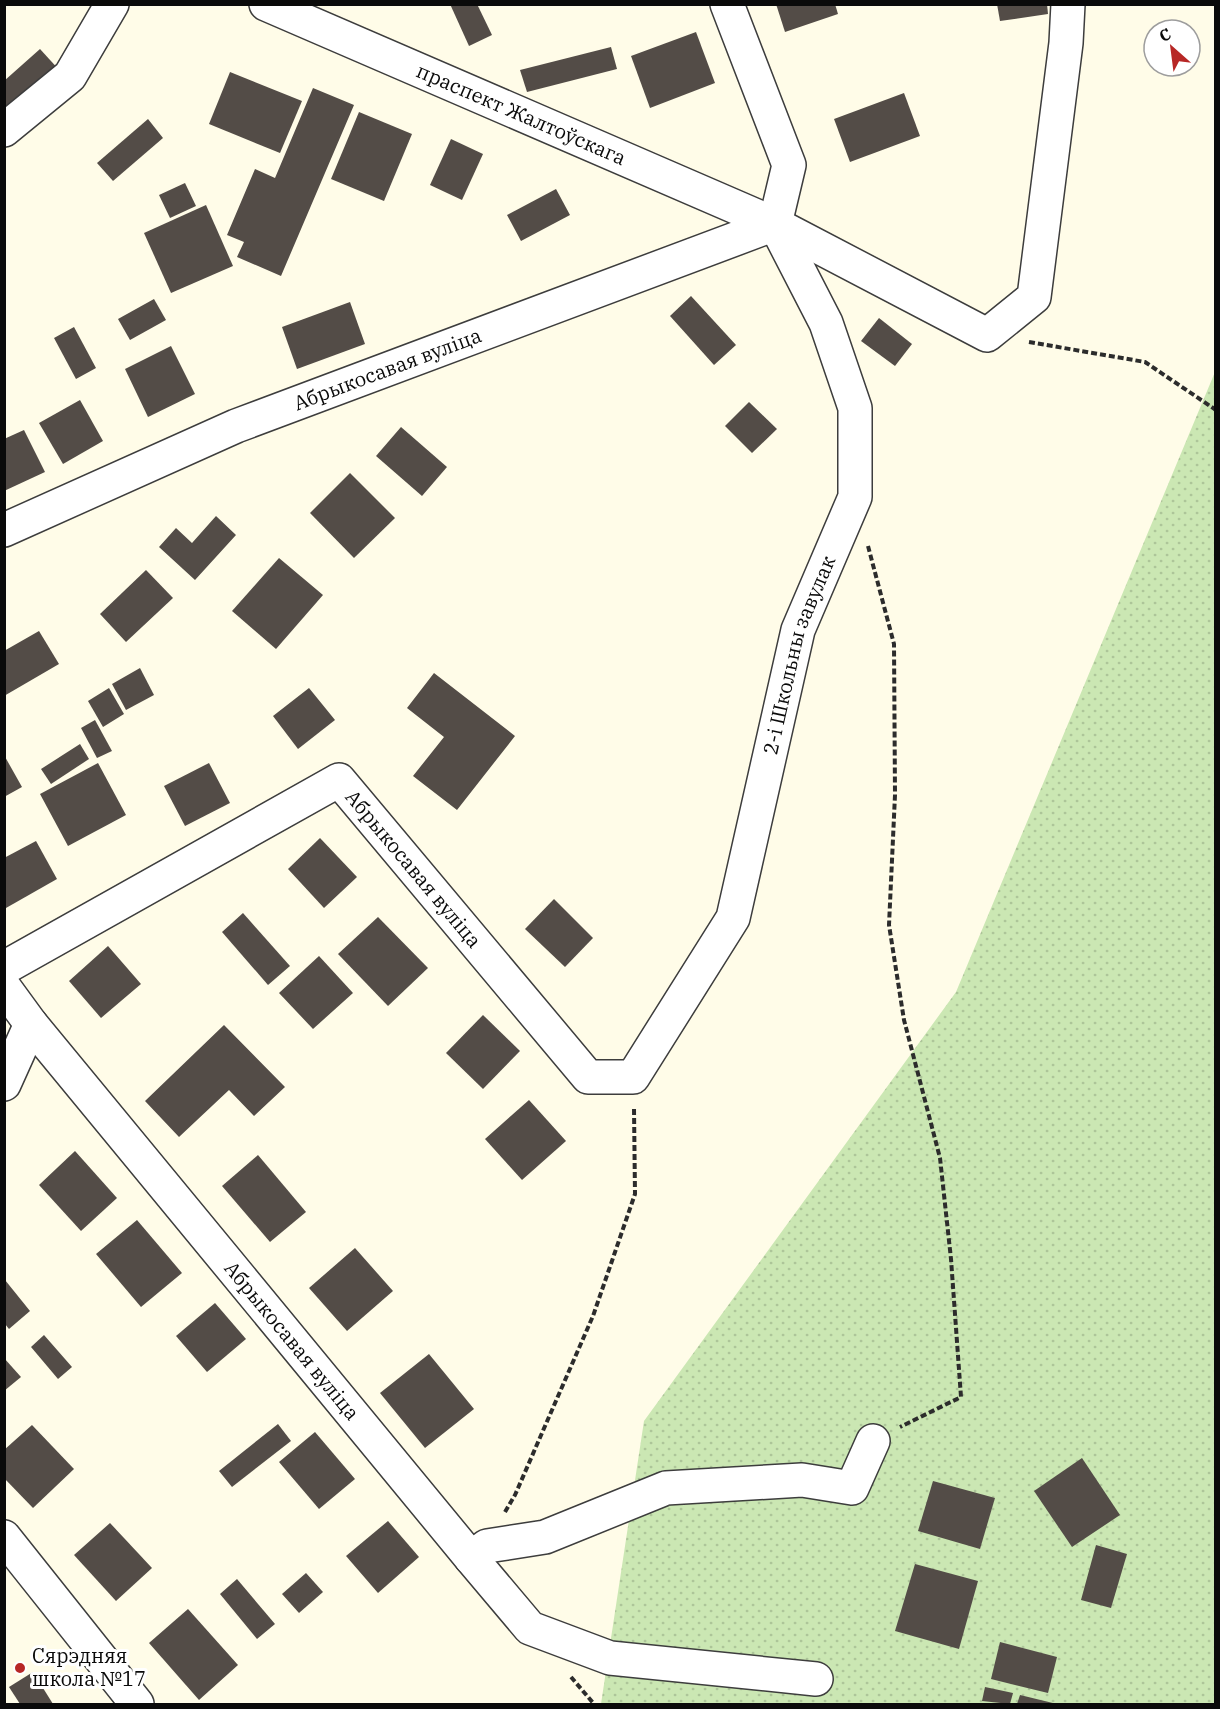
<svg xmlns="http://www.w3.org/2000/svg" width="1220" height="1709" font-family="'IBM Plex Serif',serif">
<defs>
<pattern id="grass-dots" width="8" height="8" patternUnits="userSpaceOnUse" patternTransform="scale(1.5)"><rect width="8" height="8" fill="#cbe7b3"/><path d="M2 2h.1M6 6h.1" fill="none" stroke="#adc599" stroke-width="1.8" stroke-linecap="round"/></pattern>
</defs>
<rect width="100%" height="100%" fill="#fffce8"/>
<polygon fill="url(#grass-dots)" points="1215,372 1215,1704 601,1704 644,1421 956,992"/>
<g fill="#534c47">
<polygon points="450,4 477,4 492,35 469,46"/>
<polygon points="776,4 835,4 838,14 785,32"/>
<polygon points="997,4 1047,4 1048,14 1000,21"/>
<polygon points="696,32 715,83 650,108 631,56"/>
<polygon points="611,47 617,69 527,92 520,70"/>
<polygon points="40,49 61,72 14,114 4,103 4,81"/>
<polygon points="230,72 302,101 280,153 209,124"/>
<polygon points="313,88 354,105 281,276 237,257 244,242 227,235 255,169 275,178"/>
<polygon points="904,93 920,136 850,162 834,119"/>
<polygon points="359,112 412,134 384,201 331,179"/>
<polygon points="148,119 163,138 113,181 97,163"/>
<polygon points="451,139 483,154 462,200 430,185"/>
<polygon points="185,183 196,206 170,218 159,195"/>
<polygon points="556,189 570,215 521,241 507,215"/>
<polygon points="206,205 233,266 171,293 144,233"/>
<polygon points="691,296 736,345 714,365 670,316"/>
<polygon points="154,299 166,320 130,340 118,319"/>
<polygon points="350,302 365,344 297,369 282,327"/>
<polygon points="879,318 912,344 895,366 861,341"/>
<polygon points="74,327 96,368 76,379 54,338"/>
<polygon points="171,346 195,394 148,417 125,369"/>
<polygon points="80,400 103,441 63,464 39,423"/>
<polygon points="749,402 777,429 752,453 725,426"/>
<polygon points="401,427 447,467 422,496 376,456"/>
<polygon points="24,430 45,472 4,491 4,439"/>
<polygon points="350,473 395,518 354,558 310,513"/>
<polygon points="216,516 236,535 195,580 159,547 176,528 192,543"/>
<polygon points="279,558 323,595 276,649 232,611"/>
<polygon points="146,570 173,598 126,642 100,614"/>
<polygon points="39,631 59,664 4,696 4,651"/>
<polygon points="140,668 154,695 126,710 112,684"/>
<polygon points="434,673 515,736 457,810 413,776 444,737 407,708"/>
<polygon points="109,688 124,714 103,727 88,701"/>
<polygon points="309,688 335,720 298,749 273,716"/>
<polygon points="95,720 112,751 97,758 81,728"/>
<polygon points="80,744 89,759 51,784 41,769"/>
<polygon points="4,755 22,787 4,797"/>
<polygon points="98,763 126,815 68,846 40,794"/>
<polygon points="209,763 230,803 185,826 164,786"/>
<polygon points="320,838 357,877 324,908 288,869"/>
<polygon points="36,841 57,879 6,908 4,858"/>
<polygon points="554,899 593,938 565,967 525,929"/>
<polygon points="243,913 290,966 268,985 222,932"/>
<polygon points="378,917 428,968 388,1006 338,954"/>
<polygon points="108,946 141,984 101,1018 69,981"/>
<polygon points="319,956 353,993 313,1029 279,993"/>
<polygon points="483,1015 520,1051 483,1089 446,1053"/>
<polygon points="224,1025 285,1087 254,1116 229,1090 179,1137 145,1101"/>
<polygon points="529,1100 566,1141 522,1180 485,1139"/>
<polygon points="75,1151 117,1198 81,1231 39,1185"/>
<polygon points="258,1155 306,1212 270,1242 222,1186"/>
<polygon points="137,1220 182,1273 141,1307 96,1254"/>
<polygon points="355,1248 393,1291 347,1331 309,1288"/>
<polygon points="5,1280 30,1311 9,1329 5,1324"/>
<polygon points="215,1303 246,1339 207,1372 176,1336"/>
<polygon points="44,1335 72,1367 58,1379 31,1347"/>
<polygon points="429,1354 474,1409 425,1448 380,1393"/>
<polygon points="4,1358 21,1377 4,1391"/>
<polygon points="278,1424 291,1441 232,1487 219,1471"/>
<polygon points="32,1425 74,1469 33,1508 4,1478 4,1450"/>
<polygon points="315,1432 355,1479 319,1509 279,1462"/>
<polygon points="1082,1458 1120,1515 1072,1547 1034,1491"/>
<polygon points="933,1481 995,1498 980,1549 918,1531"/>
<polygon points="388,1521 419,1557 378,1593 346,1556"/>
<polygon points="110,1523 152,1568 116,1601 74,1555"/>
<polygon points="1096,1545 1127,1554 1111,1608 1081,1600"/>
<polygon points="915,1564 978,1581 959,1649 895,1631"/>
<polygon points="306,1573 323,1592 299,1613 282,1594"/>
<polygon points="237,1579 275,1624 257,1639 220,1594"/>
<polygon points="188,1609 238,1665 199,1700 149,1643"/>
<polygon points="1000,1642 1057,1657 1048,1693 991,1679"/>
<polygon points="33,1672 53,1704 20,1704 9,1687"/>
<polygon points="985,1687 1013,1693 1010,1704 982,1701"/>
<polygon points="1020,1695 1057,1704 1017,1704"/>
</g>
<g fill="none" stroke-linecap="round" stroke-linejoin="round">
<defs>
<g id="minor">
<path id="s1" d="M266 4 775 224 987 335 1034 297 1066 43 1068 4"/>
<polyline points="727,4 789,165 775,224"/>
<polyline points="4,130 70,76 112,4"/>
<path id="s2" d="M4 530 236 426 775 224"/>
<path id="s3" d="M4 968 339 780 588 1077H633L733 918 798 630 855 497V408L826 323 775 224"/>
<path id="s4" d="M4 987 31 1024 471 1558 530 1628 610 1658 816 1679"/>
<polyline points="4,1084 31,1024"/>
<polyline points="4,1537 137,1704"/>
<polyline points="471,1558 487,1546 545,1537 666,1488 802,1480 852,1488 873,1441"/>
</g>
</defs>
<use href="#minor" stroke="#3d3d3d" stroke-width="36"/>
<g stroke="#2c2c2c" stroke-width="4" stroke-dasharray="6 3" stroke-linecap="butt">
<polyline points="1029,342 1145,362 1216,410"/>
<polyline points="868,546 894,644 895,795 889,925 904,1020 940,1158 951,1259 961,1397 900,1427"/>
<polyline points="505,1512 515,1495 593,1316 635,1194 634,1108"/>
<polyline points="571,1677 594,1704"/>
</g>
<use href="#minor" stroke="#fff" stroke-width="33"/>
</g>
<circle fill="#b72725" stroke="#fff" stroke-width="2" cx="20" cy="1668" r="6"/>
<g text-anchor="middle" stroke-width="6" stroke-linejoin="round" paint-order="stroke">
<g font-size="20" fill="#0a0a0a" stroke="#fff">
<text dy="7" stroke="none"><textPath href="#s1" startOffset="278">праспект Жалтоўскага</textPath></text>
<text dy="7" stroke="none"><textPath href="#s2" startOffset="416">Абрыкосавая вуліца</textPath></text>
<text dy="7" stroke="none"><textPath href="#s3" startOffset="1276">2-і Школьны завулак</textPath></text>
<text dy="7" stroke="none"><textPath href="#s3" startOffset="500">Абрыкосавая вуліца</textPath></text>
<text dy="7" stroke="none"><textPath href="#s4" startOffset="456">Абрыкосавая вуліца</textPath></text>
</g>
<g font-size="20" fill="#0a0a0a" stroke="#fff" text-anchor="start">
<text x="32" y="1663">Сярэдняя<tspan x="32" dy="23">школа №17</tspan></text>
</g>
</g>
<rect width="1220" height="1709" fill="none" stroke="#0a0a0a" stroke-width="12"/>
<g transform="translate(1172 48) rotate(332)"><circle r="28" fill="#ffffff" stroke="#9d9d9d" stroke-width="1.5"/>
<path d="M0-4.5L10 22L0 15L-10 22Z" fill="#b72725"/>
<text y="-9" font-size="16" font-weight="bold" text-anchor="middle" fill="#0a0a0a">С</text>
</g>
</svg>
